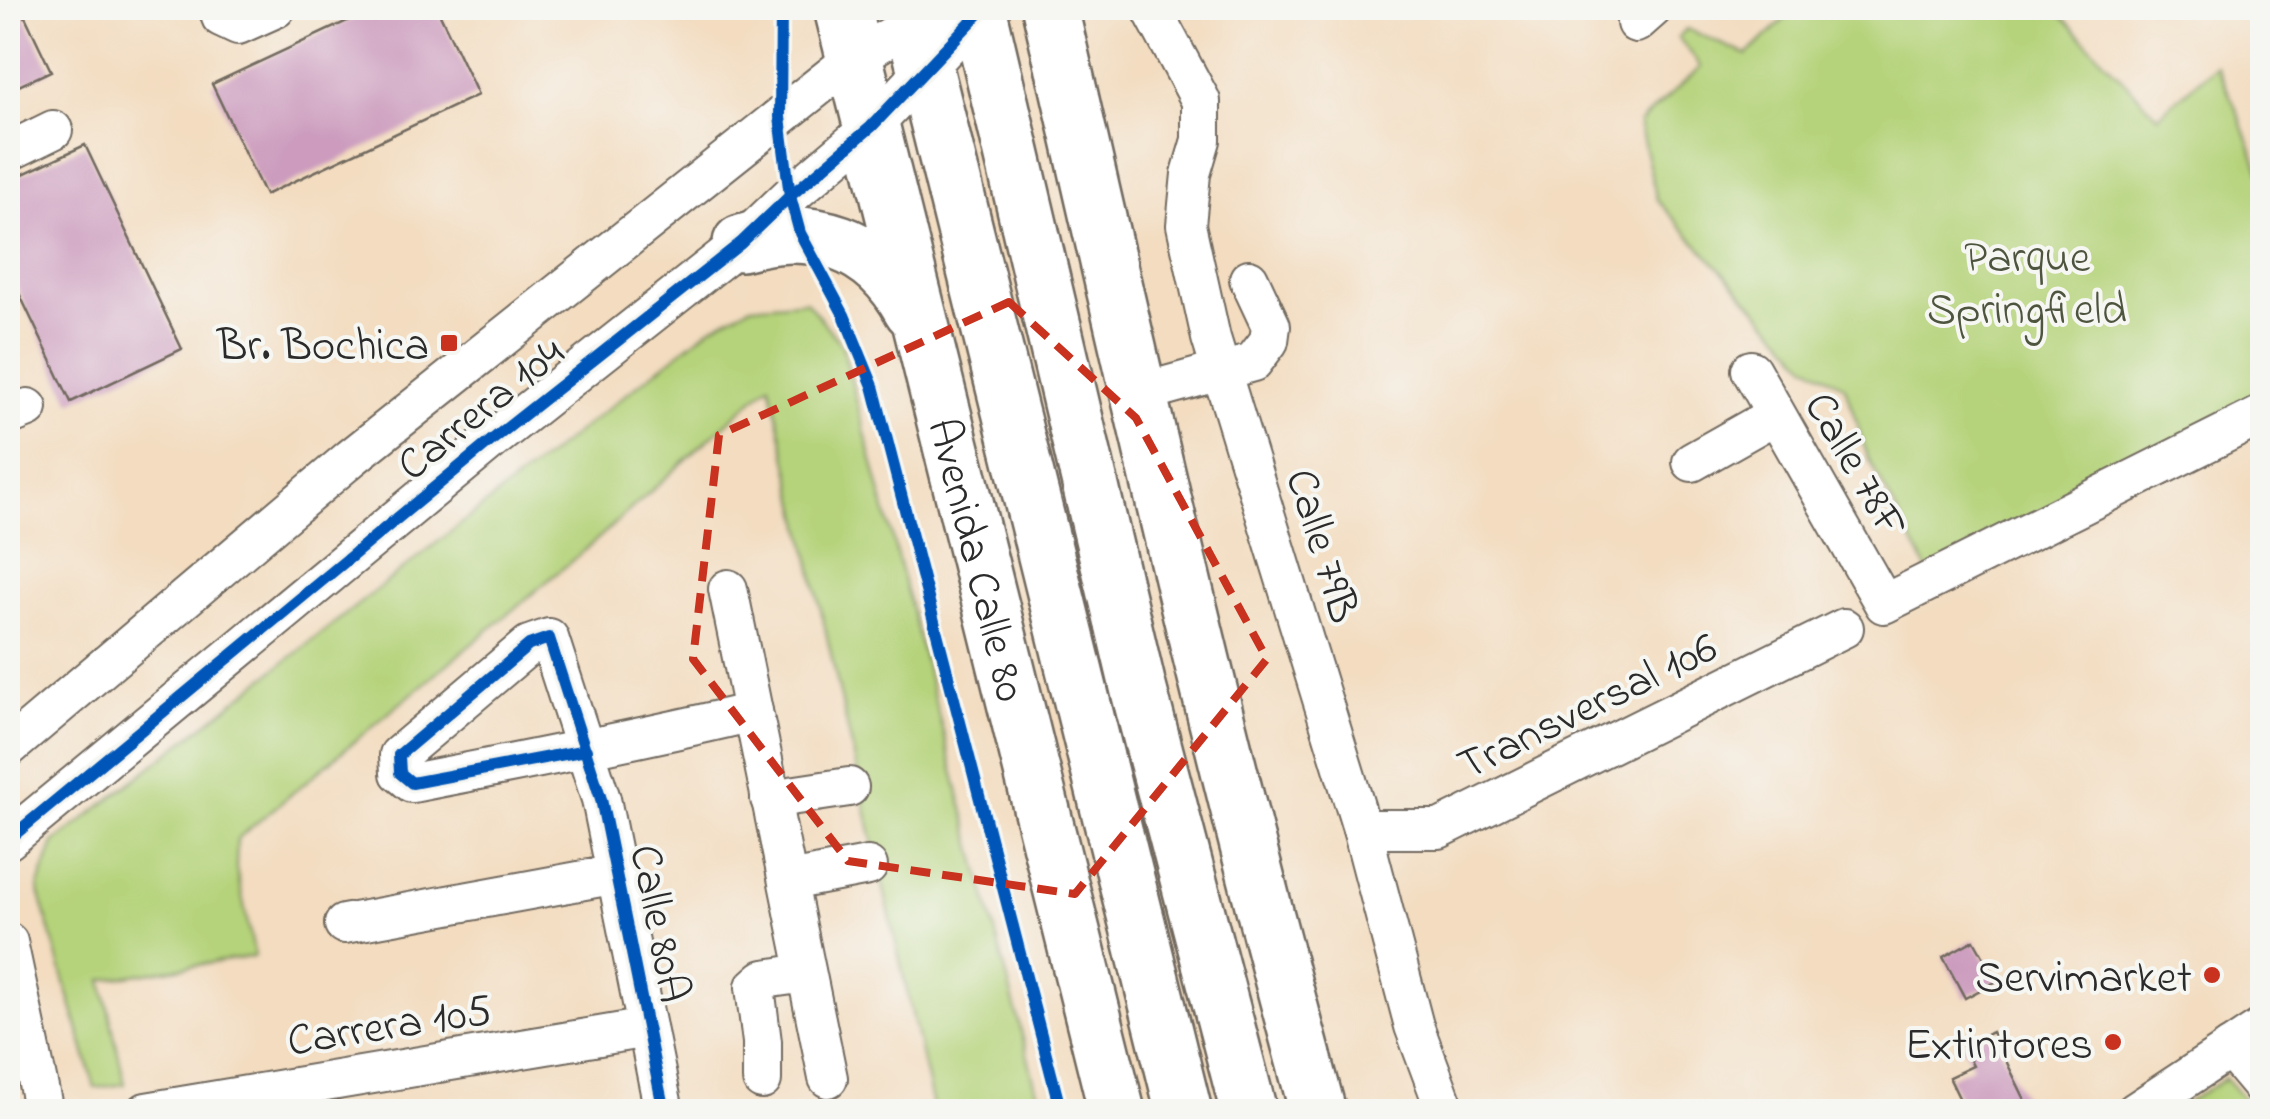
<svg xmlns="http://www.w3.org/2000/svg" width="2270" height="1119" font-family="'Indie Flower',sans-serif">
<rect width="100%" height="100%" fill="#f6f6f2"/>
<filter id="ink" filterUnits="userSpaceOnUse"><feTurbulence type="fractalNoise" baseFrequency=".01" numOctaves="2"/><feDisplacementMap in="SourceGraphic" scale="20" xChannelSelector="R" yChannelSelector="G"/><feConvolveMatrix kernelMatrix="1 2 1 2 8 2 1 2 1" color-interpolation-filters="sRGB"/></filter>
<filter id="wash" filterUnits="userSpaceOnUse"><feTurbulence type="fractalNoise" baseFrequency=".0048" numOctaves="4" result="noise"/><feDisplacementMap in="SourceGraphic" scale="40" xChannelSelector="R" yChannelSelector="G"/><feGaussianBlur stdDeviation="2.25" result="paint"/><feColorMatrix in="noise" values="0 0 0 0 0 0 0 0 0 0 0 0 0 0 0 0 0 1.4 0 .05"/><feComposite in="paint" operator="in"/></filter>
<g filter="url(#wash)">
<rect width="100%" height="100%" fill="#f3dcbf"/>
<g fill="#b5d37a" stroke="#707f52" stroke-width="2.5">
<polygon points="1796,8 2054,8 2158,116 2216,65 2236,108 2262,177 2262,391 1931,576 1868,458 1845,387 1807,364 1657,200 1639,123 1701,67 1678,37 1687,29 1747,55"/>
<polygon points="806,301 842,345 1042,1111 934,1111 770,384 592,544 237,839 236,868 255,956 102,980 125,1084 95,1088 38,888 54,843 713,326 751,306"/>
<polygon points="2225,1078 2254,1111 2174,1111"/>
</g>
<g id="blocks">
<g fill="#cc9bbe">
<polygon points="8,8 21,8 51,71 8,91"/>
<polygon points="375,8 437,8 478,95 265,195 212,84"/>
<polygon points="85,145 182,349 71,402 8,270 8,181"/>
<polygon points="1974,940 1997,981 1965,998 1943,957"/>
<polygon points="1992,1032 2031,1112 1966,1112 1949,1077 1973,1066 1963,1046"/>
</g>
</g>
</g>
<g filter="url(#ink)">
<use href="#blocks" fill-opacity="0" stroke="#71695f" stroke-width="2.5"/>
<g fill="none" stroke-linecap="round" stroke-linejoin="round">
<defs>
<g id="minor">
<polyline points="218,8 221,17 238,25 276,8"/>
<polyline points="1151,8 1201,101 1201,140 1191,174 1186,225 1211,338 1362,829 1414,1026 1446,1112"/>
<polyline points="1636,23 1653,8"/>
<polyline points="8,152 53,130"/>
<polyline points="1751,370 1884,604 2262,415"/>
<polyline points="1137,394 1253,362 1269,341 1271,326 1249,279"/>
<polyline points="8,416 28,408"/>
<polyline points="1692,462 1775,415"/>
<polyline points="728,589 828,1078"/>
<polyline points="8,748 351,458 854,58 940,8"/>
<polyline points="770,799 849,787"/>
<polyline points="1362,829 1439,829 1844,628"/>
<polyline points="8,840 492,440 741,243 790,196 871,127 984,8"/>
<polyline points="789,881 868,866"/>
<polyline points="344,924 617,874"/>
<polyline points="8,942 44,1112"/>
<polyline points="2230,1049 2262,1087"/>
<polyline points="762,1080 762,1042 755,987 764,979 806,973"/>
<polyline points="146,1112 647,1028"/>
<path d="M664 1112 601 799 549 638 529 645 399 755 400 773 412 783C527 761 640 739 753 712"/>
<polyline points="2135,1112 2262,1028"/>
</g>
<g id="highway">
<path id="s1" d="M842 8 1117 1112"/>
<polyline points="910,8 1184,1112"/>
<polyline points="978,8 1138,687 1249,1112"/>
<path d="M1050 8C1134 377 1218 746 1318 1112"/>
<path d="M741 243C812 222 876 242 912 310"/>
</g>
</defs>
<use href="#minor" stroke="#71695f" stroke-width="42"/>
<use href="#highway" stroke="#71695f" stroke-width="60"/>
<use href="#minor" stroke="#fff" stroke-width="38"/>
<use href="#highway" stroke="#fff" stroke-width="55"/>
<defs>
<g id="cycleway">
<polyline points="781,8 780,117 790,196 800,233 844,315 873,386 1061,1112"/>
<polyline points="586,750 412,783 400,773 399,755 529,645 549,638 601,799 664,1112"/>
<polyline points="8,840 492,440 741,243 790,196 871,127 984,8"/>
</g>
</defs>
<use href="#cycleway" stroke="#f6f6f2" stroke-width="19"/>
<use href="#cycleway" stroke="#0057b8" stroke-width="12"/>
</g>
</g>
<path fill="none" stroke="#c8321e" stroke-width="8" stroke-dasharray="20 12" stroke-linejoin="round" d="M1009 302 1136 418 1267 659 1075 894 848 861 693 659 719 435Z"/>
<g fill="#c8321e" stroke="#f6f6f2" stroke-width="4">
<rect x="439" y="333" width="20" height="20" rx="5"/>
<circle cx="2212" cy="975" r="10"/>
<circle cx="2113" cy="1042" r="10"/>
</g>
<g text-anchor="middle" stroke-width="8" stroke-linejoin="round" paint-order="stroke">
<g font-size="45" fill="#4e553f" stroke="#f6f6f2">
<text x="2027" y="271">Parque<tspan x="2027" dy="52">Springfield</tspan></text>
</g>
<g font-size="45" fill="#2b2b2b" stroke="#f6f6f2" text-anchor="end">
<text x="429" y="359">Br. Bochica</text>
<text x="2192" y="991">Servimarket</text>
<text x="2093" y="1058">Extintores</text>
</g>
<g font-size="45" fill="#2b2b2b" stroke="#f6f6f2">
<text transform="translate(479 407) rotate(-39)" y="16">Carrera 104</text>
<text transform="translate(1858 464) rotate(60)" y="16">Calle 78F</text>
<text transform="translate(1325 545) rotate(73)" y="16">Calle 79B</text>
<text dy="16" stroke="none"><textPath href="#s1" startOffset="568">Avenida Calle 80</textPath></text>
<text transform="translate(1586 704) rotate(-26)" y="16">Transversal 106</text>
<text transform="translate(662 923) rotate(79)" y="16">Calle 80A</text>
<text transform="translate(389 1023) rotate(-9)" y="16">Carrera 105</text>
</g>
</g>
<rect width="2270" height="1119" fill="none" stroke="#f6f6f2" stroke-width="40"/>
</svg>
